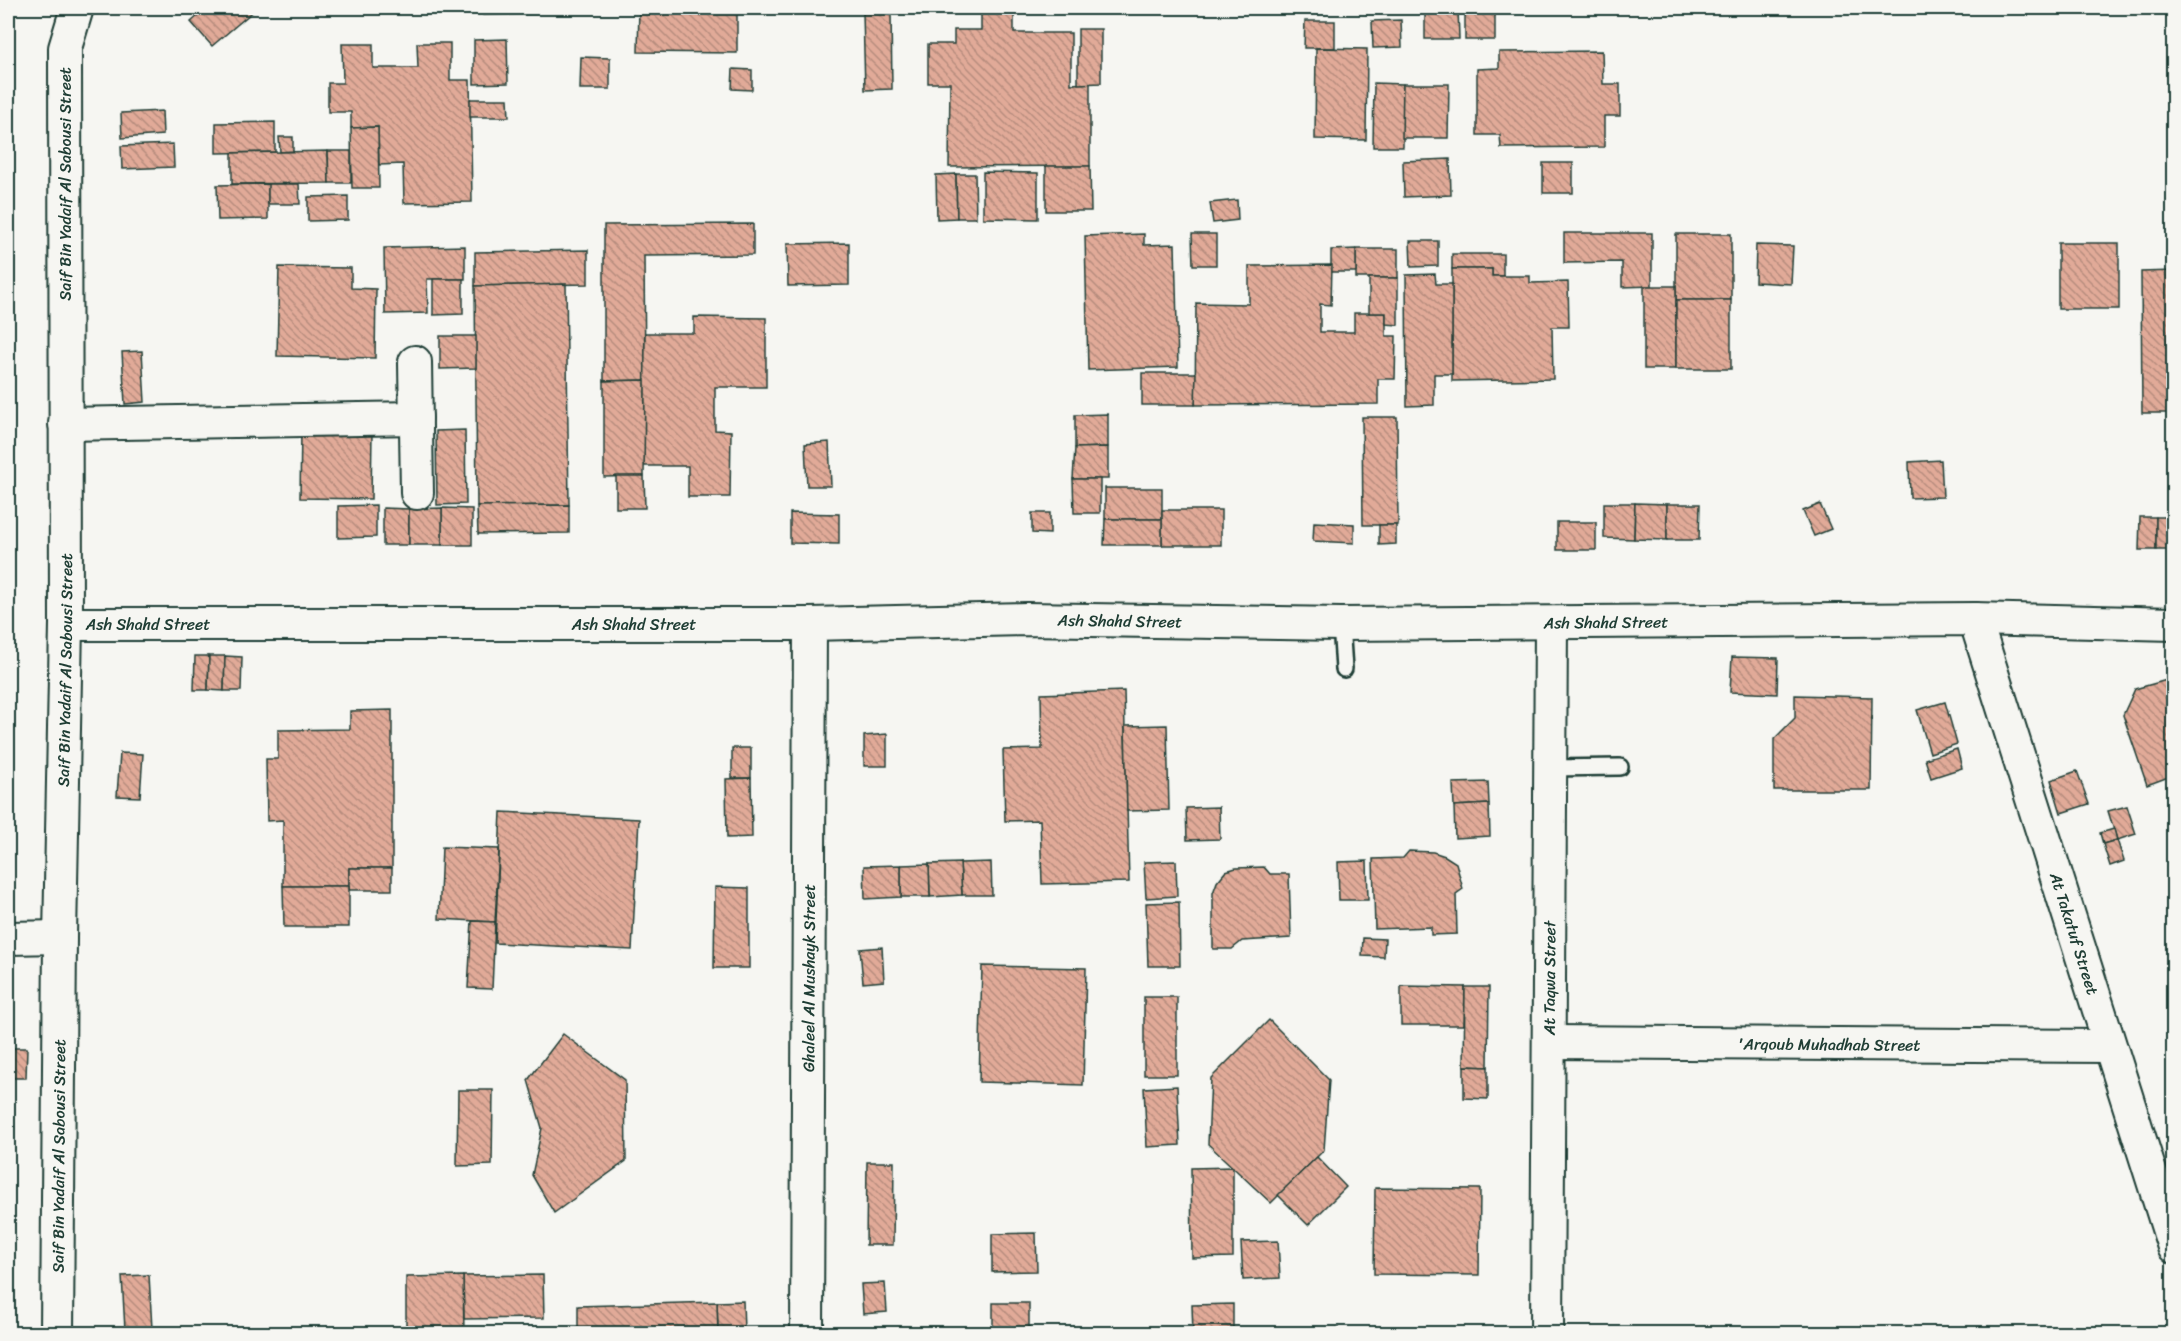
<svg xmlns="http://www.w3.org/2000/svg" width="2181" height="1341" font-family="Sriracha,sans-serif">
<defs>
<pattern id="building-back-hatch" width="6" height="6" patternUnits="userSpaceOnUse" patternTransform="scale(1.5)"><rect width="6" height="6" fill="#e1aa98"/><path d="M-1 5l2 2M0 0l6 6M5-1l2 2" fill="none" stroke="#b68c7d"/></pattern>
</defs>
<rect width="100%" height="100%" fill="#f6f6f2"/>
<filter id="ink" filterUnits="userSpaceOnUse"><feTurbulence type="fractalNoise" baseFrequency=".0167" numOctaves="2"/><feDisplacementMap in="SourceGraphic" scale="12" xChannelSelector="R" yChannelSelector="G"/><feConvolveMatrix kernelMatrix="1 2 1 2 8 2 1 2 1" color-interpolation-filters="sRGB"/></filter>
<g filter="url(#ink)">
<g fill="url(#building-back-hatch)" stroke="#1f3d34" stroke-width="1.5">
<polygon points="207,8 257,8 212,46 191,22"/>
<polygon points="483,8 536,8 536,14 483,15"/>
<polygon points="639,8 737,8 737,53 638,52"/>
<rect x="840" y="8" width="112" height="2"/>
<polygon points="981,8 1014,8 1014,33 1071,33 1071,84 1090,83 1090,166 949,167 950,83 928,83 928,44 954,44 954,30 981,30"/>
<polygon points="1425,8 1458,8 1459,39 1425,39"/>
<rect x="1465" y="8" width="30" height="32"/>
<polygon points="863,13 891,13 892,89 865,90"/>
<polygon points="1401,20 1402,47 1373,48 1372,21"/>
<polygon points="1305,21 1335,21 1335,48 1304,48"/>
<polygon points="1078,29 1101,29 1101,83 1078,84"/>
<polygon points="507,39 508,83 474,84 474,40"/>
<polygon points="417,43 450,43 450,80 470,80 472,202 404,203 403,164 379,165 378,127 351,128 351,112 328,112 328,83 343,83 342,44 373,44 373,68 418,68"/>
<polygon points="1316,48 1367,49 1366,140 1315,139"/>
<polygon points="1602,51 1603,84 1620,84 1620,116 1604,116 1604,147 1501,148 1500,135 1477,135 1477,69 1499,68 1499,52"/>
<polygon points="581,57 610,58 610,89 580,89"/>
<polygon points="733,69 752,70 752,90 732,89"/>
<polygon points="1374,83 1403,84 1403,147 1373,147"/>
<polygon points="1403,84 1449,84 1448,138 1402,138"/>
<polygon points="470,99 508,99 509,117 470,117"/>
<polygon points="162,111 163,135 122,138 121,113"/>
<polygon points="275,122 275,152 216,153 216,123"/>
<polygon points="378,127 379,188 352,188 351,128"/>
<polygon points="279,137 293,137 293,151 280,152"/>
<polygon points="173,144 174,167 122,169 121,146"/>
<polygon points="328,151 329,183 232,184 232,153"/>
<polygon points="328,151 351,151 351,183 329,183"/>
<polygon points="1450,159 1451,195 1404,197 1403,161"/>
<rect x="1543" y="163" width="30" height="30"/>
<polygon points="1046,166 1090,166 1091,211 1046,211"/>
<polygon points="983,172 1038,173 1038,219 983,218"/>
<polygon points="956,174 957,218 937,219 936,175"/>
<polygon points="956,174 975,174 976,218 957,218"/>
<polygon points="268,184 268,219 218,220 217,185"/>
<polygon points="268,184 299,184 300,204 268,204"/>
<polygon points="348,196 348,220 308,221 308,197"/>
<polygon points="1237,200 1238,220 1213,223 1210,203"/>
<polygon points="753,224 753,255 644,256 645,380 604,381 604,225"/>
<polygon points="1564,233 1652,233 1652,286 1622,287 1622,262 1564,263"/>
<polygon points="1144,234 1144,245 1175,244 1178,367 1088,370 1085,236"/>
<polygon points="1192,234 1216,234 1216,265 1193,265"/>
<rect x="1676" y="234" width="55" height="66"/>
<polygon points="1410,241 1438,241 1438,266 1411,267"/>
<polygon points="849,243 849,285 788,286 787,244"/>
<rect x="2058" y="243" width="61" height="66"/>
<polygon points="1756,245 1793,246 1791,284 1755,282"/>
<polygon points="465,246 465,279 427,279 428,313 385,314 384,248"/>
<rect x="1356" y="249" width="42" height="29"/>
<polygon points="1356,249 1356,272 1331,272 1331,250"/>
<polygon points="588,250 588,284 475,286 475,252"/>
<polygon points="1452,254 1503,254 1503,276 1492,276 1492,269 1452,269"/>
<polygon points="1332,265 1331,305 1320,304 1320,332 1354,332 1354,313 1386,313 1386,336 1396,336 1395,379 1378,379 1378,404 1195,405 1196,303 1249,304 1249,266"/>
<polygon points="279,267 351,268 351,288 376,289 375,358 277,356"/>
<polygon points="1452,269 1492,269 1492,276 1530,276 1530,283 1568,282 1569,327 1552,327 1553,379 1452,381"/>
<polygon points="2174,271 2174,413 2142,413 2141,272"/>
<polygon points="1435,274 1436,284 1452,284 1452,374 1434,374 1434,405 1407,406 1406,275"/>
<polygon points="1369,278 1398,278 1398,325 1386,324 1386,313 1369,313"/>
<polygon points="433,279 463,279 463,314 433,315"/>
<polygon points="566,284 569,505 477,506 475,286"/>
<rect x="1644" y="286" width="32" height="83"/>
<rect x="1676" y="300" width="55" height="69"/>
<polygon points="694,317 766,318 766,387 715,387 715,430 731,431 730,497 688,497 688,466 644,466 645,333 694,333"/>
<polygon points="440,336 476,336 476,368 440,369"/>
<polygon points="142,351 145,402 125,404 122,352"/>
<polygon points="1142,373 1196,373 1195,405 1142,405"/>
<polygon points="645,380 644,476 604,477 604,381"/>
<polygon points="1108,414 1108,447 1075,448 1075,415"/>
<polygon points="1362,417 1397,417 1398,525 1363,525"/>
<polygon points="465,430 466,504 437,505 436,431"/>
<polygon points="301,431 372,432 371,499 300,498"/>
<polygon points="829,442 831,486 807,486 805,444"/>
<polygon points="1108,447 1108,479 1073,479 1075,448"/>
<polygon points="1941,460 1943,497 1910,498 1909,462"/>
<polygon points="616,476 644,476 645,508 616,508"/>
<polygon points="1073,479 1100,479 1100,513 1074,513"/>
<rect x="1105" y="488" width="57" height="31"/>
<polygon points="1604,503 1635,503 1634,539 1604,538"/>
<polygon points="1635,503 1667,504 1667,540 1634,539"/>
<polygon points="1667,504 1700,504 1699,540 1667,540"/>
<polygon points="1820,504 1831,529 1814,536 1803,511"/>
<polygon points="376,505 376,537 338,538 338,506"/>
<polygon points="569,505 569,533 478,534 477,506"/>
<polygon points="383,508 409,509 409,545 383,545"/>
<polygon points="442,508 472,509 472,545 442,545"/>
<polygon points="442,508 442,545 409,545 409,509"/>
<rect x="1162" y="510" width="59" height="35"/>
<polygon points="790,513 839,514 839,544 790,543"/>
<polygon points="1032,513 1050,513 1050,534 1032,533"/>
<polygon points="2140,517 2156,517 2156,550 2139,550"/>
<rect x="2156" y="517" width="18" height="33"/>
<polygon points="1105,519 1162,519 1162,545 1104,545"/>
<polygon points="1314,522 1354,524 1354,543 1313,541"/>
<rect x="1557" y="522" width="39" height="28"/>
<polygon points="1379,525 1396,525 1396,544 1379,545"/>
<polygon points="195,656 209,656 208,690 194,690"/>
<polygon points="209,656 225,656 224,691 208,690"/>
<polygon points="225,656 242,657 241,691 224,691"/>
<polygon points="1732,657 1778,658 1777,694 1730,692"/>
<polygon points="2174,678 2174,775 2147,785 2123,715 2135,689"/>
<polygon points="1124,691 1129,882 1042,884 1040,820 1005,821 1003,750 1042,749 1041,694"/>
<polygon points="1795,695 1872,697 1871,790 1774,790 1774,739 1795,718"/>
<polygon points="1945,702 1957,744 1930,753 1917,710"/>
<polygon points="392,710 392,868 349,868 349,886 283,886 283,820 267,821 266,759 278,759 278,730 350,729 350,711"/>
<polygon points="1167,725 1169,810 1127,811 1125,726"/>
<polygon points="887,734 887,766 864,766 864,736"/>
<rect x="732" y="748" width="19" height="30"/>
<polygon points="1957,749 1962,768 1931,778 1925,759"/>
<polygon points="120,753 143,754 140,797 117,796"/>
<polygon points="2077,771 2089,804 2061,813 2051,780"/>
<polygon points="751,778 752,837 727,838 726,779"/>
<polygon points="1488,782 1489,804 1454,806 1453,783"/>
<polygon points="1489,804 1490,836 1455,838 1454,806"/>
<polygon points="2127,806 2136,834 2117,840 2108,811"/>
<polygon points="1219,807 1220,839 1187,840 1186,808"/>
<polygon points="501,812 639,819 632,950 495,943"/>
<polygon points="2114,829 2117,840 2103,844 2100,833"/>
<polygon points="2117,840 2124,861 2110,866 2103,844"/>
<polygon points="442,847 499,849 495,922 439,919"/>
<polygon points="1409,851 1433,852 1445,856 1456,863 1463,889 1456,894 1457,934 1431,935 1431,927 1375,929 1373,859 1403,858"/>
<polygon points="1176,861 1177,896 1146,898 1144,862"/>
<polygon points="1367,861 1368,900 1339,900 1338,862"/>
<polygon points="991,862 992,895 962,895 960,863"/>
<polygon points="960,863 962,895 930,897 929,864"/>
<polygon points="929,864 930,897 901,897 901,865"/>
<polygon points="901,865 901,897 865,899 864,866"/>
<polygon points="1264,867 1270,874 1289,874 1291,938 1242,941 1232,949 1213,949 1213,893 1217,882 1226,871 1236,868"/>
<rect x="349" y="868" width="43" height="22"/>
<polygon points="283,886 349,886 349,927 284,927"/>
<polygon points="715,887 749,888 749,968 714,968"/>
<polygon points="1179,902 1180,966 1148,966 1146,903"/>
<polygon points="472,921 495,922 492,989 468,988"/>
<polygon points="1363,938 1385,939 1384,957 1362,956"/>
<polygon points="882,947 884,981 863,983 860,949"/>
<polygon points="982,966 1086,968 1083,1085 979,1082"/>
<polygon points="1401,986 1465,987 1464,1025 1401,1025"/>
<polygon points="1465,987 1489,987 1488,1067 1464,1066"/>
<rect x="1144" y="997" width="33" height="78"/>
<polygon points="1269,1020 1329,1080 1324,1150 1271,1203 1208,1144 1211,1078"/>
<polygon points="563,1034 625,1080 626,1161 554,1213 532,1175 542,1128 528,1080"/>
<polygon points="8,1048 27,1048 26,1078 8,1078"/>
<polygon points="1464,1066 1488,1067 1488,1099 1464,1098"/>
<polygon points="1177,1086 1180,1145 1147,1147 1144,1088"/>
<polygon points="458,1090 493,1090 492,1165 457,1166"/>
<polygon points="1317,1157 1346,1187 1308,1225 1278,1195"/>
<polygon points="867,1162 894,1162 893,1245 866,1245"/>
<polygon points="1233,1167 1233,1257 1192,1258 1191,1168"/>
<polygon points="1375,1188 1480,1189 1479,1275 1374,1274"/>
<polygon points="1036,1233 1037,1271 992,1272 992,1234"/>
<polygon points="1278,1241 1280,1278 1243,1280 1241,1242"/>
<polygon points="149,1275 152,1329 125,1330 122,1276"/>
<polygon points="543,1275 544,1318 464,1319 463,1276"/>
<polygon points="463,1276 464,1334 406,1334 406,1277"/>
<polygon points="885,1283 887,1312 863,1314 861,1284"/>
<polygon points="743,1301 744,1331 718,1331 717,1302"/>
<polygon points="717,1302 718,1334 578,1334 578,1306"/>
<polygon points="993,1303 1029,1303 1029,1333 1098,1334 942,1334 942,1330 993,1330"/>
<polygon points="1233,1304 1233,1334 1193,1334 1192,1305"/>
<polygon points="1338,1328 1338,1334 1307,1334 1307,1330"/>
</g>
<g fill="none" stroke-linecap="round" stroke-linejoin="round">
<defs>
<g id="service">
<polyline points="1341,624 1344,669"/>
<polyline points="1550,768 1620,767"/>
</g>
<g id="minor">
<polyline points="415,362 417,493"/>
<polyline points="65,424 416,418"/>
<path id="s1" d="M1975 619 2174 1247"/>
<path id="s2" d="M66 624H810L1026 619 1341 624 1975 619 2174 624"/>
<polyline points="8,938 60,937"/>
<path id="s3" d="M1550 1042 2109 1046"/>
<path id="s4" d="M57 1334 60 937 66 624 65 48 77 8"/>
<path id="s5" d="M807 1334 810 624"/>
<path id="s6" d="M1547 1334 1551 623"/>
</g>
</defs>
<use href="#service" stroke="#1f3d34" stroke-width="20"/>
<use href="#minor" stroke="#1f3d34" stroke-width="36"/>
<use href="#service" stroke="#f6f6f2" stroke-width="15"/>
<use href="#minor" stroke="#f6f6f2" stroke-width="32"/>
</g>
</g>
<g text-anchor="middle" stroke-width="4.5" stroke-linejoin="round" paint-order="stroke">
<g font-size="16" fill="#1f3d34" stroke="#f6f6f2">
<text transform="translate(65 184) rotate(-90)" y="6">Saif Bin Yadaif Al Sabousi Street</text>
<text dy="6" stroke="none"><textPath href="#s2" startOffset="1054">Ash Shahd Street</textPath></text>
<text dy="6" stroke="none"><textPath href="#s2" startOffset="1540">Ash Shahd Street</textPath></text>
<text dy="6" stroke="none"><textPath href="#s2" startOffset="82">Ash Shahd Street</textPath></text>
<text dy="6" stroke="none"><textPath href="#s2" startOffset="568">Ash Shahd Street</textPath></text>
<text dy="6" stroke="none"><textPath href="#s4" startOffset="664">Saif Bin Yadaif Al Sabousi Street</textPath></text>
<text dy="6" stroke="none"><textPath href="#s1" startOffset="330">At Takatuf Street</textPath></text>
<text dy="6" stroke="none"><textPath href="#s6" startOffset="356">At Taqwa Street</textPath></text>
<text dy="6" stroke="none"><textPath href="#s5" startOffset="356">Ghaleel Al Mushayk Street</textPath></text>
<text dy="6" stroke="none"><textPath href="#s3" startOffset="279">'Arqoub Muhadhab Street</textPath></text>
<text dy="6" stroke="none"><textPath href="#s4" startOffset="178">Saif Bin Yadaif Al Sabousi Street</textPath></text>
</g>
</g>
<rect width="2181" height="1341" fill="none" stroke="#f6f6f2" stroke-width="30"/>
<rect x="15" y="15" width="2151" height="1311" fill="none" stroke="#1f3d34" stroke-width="2" filter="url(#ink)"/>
</svg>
